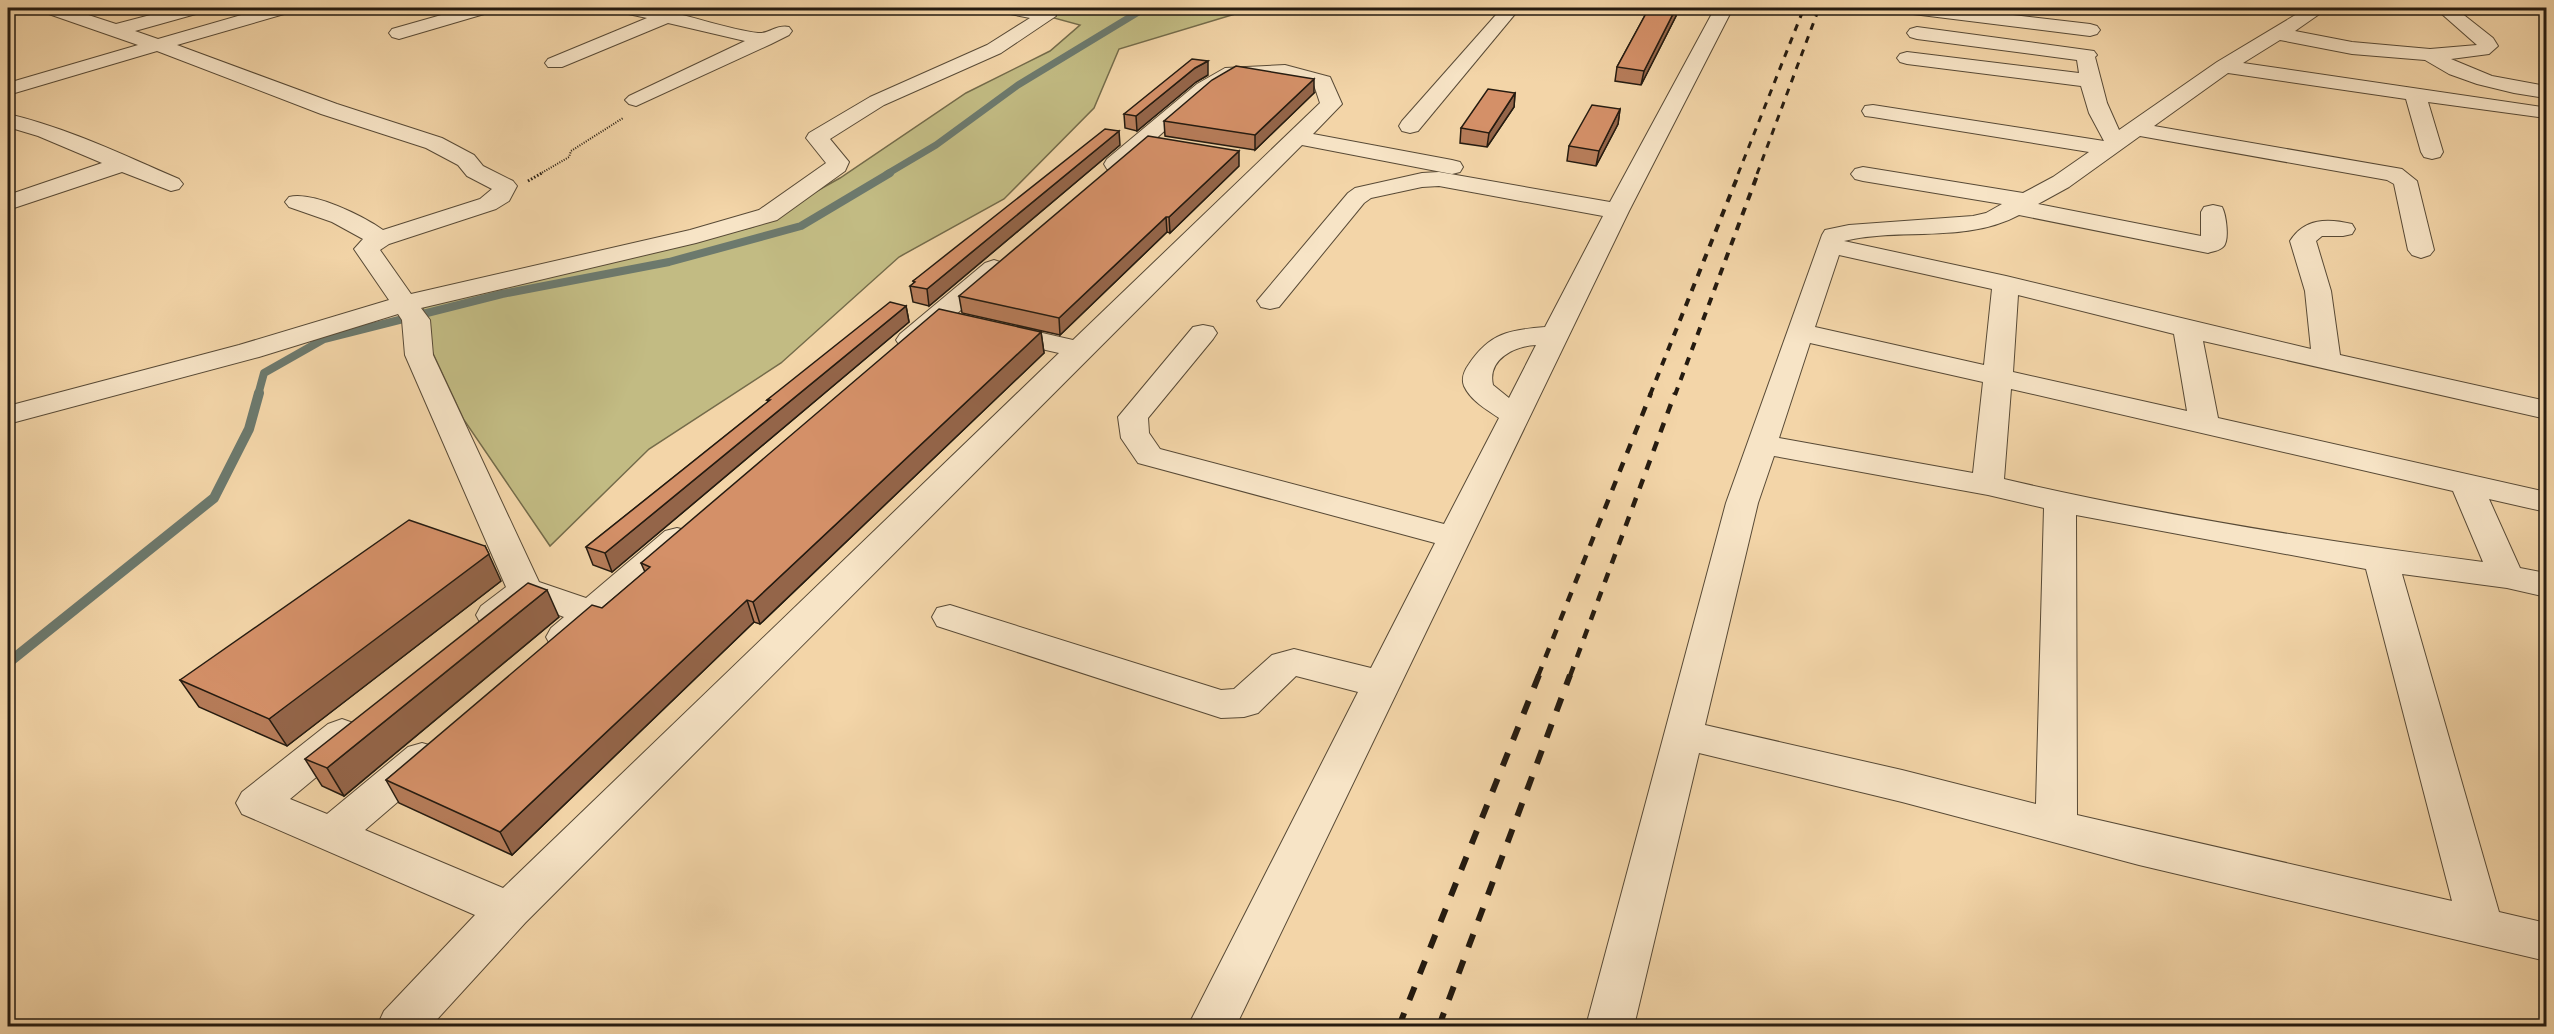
<svg xmlns="http://www.w3.org/2000/svg" width="2554" height="1034" font-family="'IM FELL French Canon',serif">
<rect width="100%" height="100%" fill="#f3d5a8"/>
<filter id="stains"><feTurbulence type="fractalNoise" baseFrequency=".00333" numOctaves="4"/><feColorMatrix values="0 0 0 0 .2 0 0 0 0 .09 0 0 0 0 .02 0 0 0 .5 -.17"/></filter>
<radialGradient id="worn" r=".72"><stop offset=".6" stop-color="#630" stop-opacity="0"/><stop offset="1" stop-color="#630" stop-opacity=".3"/></radialGradient>
<polygon fill="#c2bb83" stroke="#746b4a" stroke-width="1.5" points="1043,8 1255,8 1119,49 1094,108 1004,199 899,257 781,363 649,449 550,546 464,420 430,347 423,307 753,227 840,178 966,93 1050,51 1080,25 1043,15"/>
<g fill="none" stroke-linecap="round" stroke-linejoin="round">
<polyline stroke="#6c796d" stroke-width="7" points="887,174 936,145 1018,85 1145,8"/>
<polyline stroke="#6c796d" stroke-width="8" points="258,395 264,373 324,339 502,294 669,262 801,226 890,173"/>
<polyline stroke="#6c796d" stroke-width="10" points="8,663 214,498 249,429 259,393"/>
<defs>
<g id="minor">
<path d="M41 8H67L116 24 177 8H205L203 12 135 31 158 39 266 8H293L291 12 177 45 337 104 442 138 474 155 483 166 513 181 517 186 509 201 496 209 389 244 380 250 411 294 690 230 759 210 826 163 806 138 809 133 870 97 987 45 1030 18 1000 12 998 8H1032L1054 12 1056 16 1001 53 884 105 830 139 849 162 845 171 777 220 696 243 421 308 430 320 433 355 539 582 586 598 665 531 677 528 689 531 694 539 689 547 577 646 564 650 551 646 546 637 551 628 564 617 530 604C513 619 505 630 481 624L476 615 481 606 506 587 405 355 402 320 398 314 259 357 8 424V406L239 345 389 300 354 249 363 239 332 222 289 207 285 202 289 197C313 191 363 216 383 230L480 199 492 189 467 176 458 165 426 148 321 114 157 51 8 95V83L138 45 43 12Z"/>
<polygon points="466,8 493,8 491,12 399,39 392,37 389,33 392,29"/>
<path d="M617 8C665 3 711 27 758 33 769 34 777 24 789 27L792 31 789 35 771 44 636 106 629 104 625 100 629 96 745 41 668 23 562 67H548L545 63 548 59 647 18 619 12Z"/>
<polygon points="1502,8 1520,8 1418,131 1410,133 1402,131 1399,126 1402,121"/>
<path d="M1715 8H1733L1629 211 1236 1026H1188L1358 692 1296 676 1258 713 1244 717 1221 718 937 626 932 617 937 608 950 605 1221 690 1234 689 1272 655 1294 649 1371 668 1435 543 1138 463 1121 438 1118 417 1193 327 1203 325 1213 327 1217 333 1213 339 1148 418 1149 433 1160 449 1444 524 1499 418C1486 409 1471 401 1464 386 1461 378 1464 371 1469 364 1490 333 1509 330 1545 327L1603 216 1439 186 1422 187 1371 198 1364 203 1279 307 1270 309 1261 307 1257 301 1348 193 1355 188 1422 173 1439 172 1610 202ZM1536 345 1509 398 1493 385C1487 359 1515 346 1536 345Z"/>
<polygon points="1904,8 1954,8 2090,24 2097,26 2100,30 2097,34 2090,36 1913,14 1906,12"/>
<path d="M2307 8H2328L2295 31 2352 42 2430 49 2477 45 2435 8H2455L2493 38 2498 46 2489 54 2451 59 2492 76 2546 86V98L2514 93 2477 84 2449 74 2425 60 2352 54 2280 40 2243 63 2542 107 2546 108V118L2428 102 2443 152 2440 157 2432 159 2424 157 2421 152 2406 99 2228 73 2154 126 2402 169 2417 181 2434 250 2430 255 2421 258 2412 255 2408 250 2394 184 2387 180 2140 136 2069 187 2038 204 2201 236V212L2204 207 2213 205 2222 207C2226 214 2230 241 2223 247 2219 251 2213 251 2208 253L2019 215C1965 244 1901 227 1844 241L2006 276 2311 349 2305 291 2290 241C2304 218 2328 218 2352 224L2355 229 2352 234 2343 236H2322L2316 241 2331 291 2340 355 2546 401V419L2203 341 2218 418 2546 492V512L2489 499 2520 568 2546 573V597L2507 588 2402 574 2499 912 2546 923V961L2139 865 1902 802 1699 753 1634 1026H1586L1726 503 1822 235 1825 230 1849 225 1973 216 1986 213 2002 204 1863 181 1855 179 1851 174 1855 169 1863 167 2023 193 2053 177 2089 152 1873 117 1865 116 1862 111 1865 106 1873 105 2104 141 2089 113 2081 86 1907 64 1900 62 1897 58 1900 54 1907 52 2079 73 2077 60 1917 39 1910 37 1907 33 1910 29 1917 27 2094 51 2097 55 2095 57 2107 103 2119 130 2217 62ZM1839 255 1992 289 1984 365 1815 327ZM2018 295 2174 334 2187 411 2013 372ZM1810 343 1983 382 1973 473 1779 438ZM2011 389 2453 491 2483 562C2323 541 2162 516 2004 479ZM1774 456 1988 495 2044 508 2036 804 1902 770 1705 725 1758 503ZM2076 515 2366 569 2452 901 2077 815Z"/>
<path d="M1285 65 1330 77 1342 104 1313 134 1452 160 1460 162 1463 167 1460 172 1452 174 1302 145 525 923 431 1026H377L384 1011 475 915 242 814 236 803 242 792 328 724 342 719 356 724 362 734 356 744 290 799 327 814 408 747 422 743 436 747 442 758 436 769 365 830 503 888 1059 353 988 337 984 331 988 325 998 323 1073 340 1320 103 1314 85C1294 80 1255 72 1236 78 1208 87 1148 147 1123 169L1115 171 1107 169 1104 164 1107 159 1197 84 1225 68Z"/>
<path d="M8 114C68 128 123 155 179 179L183 184 179 189 171 191 122 172 8 210V195L102 163 38 136 8 127Z"/>
<polygon points="994,260 1003,263 1007,268 1003,273 920,346 910,348 900,346 896,340 900,334 985,263"/>
</g>
</defs>
<use href="#minor" stroke="#584a36" stroke-width="2"/>
<polyline stroke="#251b10" stroke-width="2" stroke-dasharray="1 1.5" stroke-linecap="butt" points="540,174 569,157 571,151 623,118"/>
<polyline stroke="#251b10" stroke-width="3" stroke-dasharray="1.5 2" stroke-linecap="butt" points="528,181 542,173"/>
<use href="#minor" fill="#f7e4c6" fill-rule="evenodd"/>
<g stroke="#251b10" stroke-width="3" stroke-dasharray="7 7" stroke-linecap="butt">
<polyline points="1738,174 1804,8"/>
<polyline points="1757,174 1819,8"/>
</g>
<g stroke="#251b10" stroke-width="4" stroke-dasharray="8 8" stroke-linecap="butt">
<polyline points="1650,395 1739,173"/>
<polyline points="1675,395 1758,173"/>
</g>
<g stroke="#251b10" stroke-width="4.5" stroke-dasharray="10 10" stroke-linecap="butt">
<polyline points="1538,676 1651,393"/>
<polyline points="1570,676 1675,393"/>
</g>
<g stroke="#251b10" stroke-width="6" stroke-dasharray="14 14" stroke-linecap="butt">
<polyline points="1399,1026 1539,675"/>
<polyline points="1439,1026 1570,675"/>
</g>
</g>
<g fill="#b67c59" stroke="#251b10" stroke-width="1.5">
<polygon points="1649,8 1677,8 1676,16 1641,85 1615,81 1617,67"/>
<polygon points="1208,75 1196,82 1137,131 1125,128 1124,114"/>
<polygon points="1314,93 1255,150 1165,136 1164,121"/>
<polygon points="1515,93 1514,107 1487,147 1460,143 1461,128"/>
<polygon points="1620,109 1618,124 1596,166 1567,161 1569,146"/>
<polygon points="1120,145 929,306 913,302 910,286 914,283 913,281"/>
<polygon points="1239,166 1170,233 1167,232 1060,335 962,313 959,296"/>
<polygon points="906,306 909,322 612,572 593,565 586,547 768,402 767,400"/>
<polygon points="1041,332 1044,353 760,624 754,622 512,855 399,803 386,780 602,608 645,572 641,563"/>
<polygon points="501,581 287,746 199,707 180,680"/>
<polygon points="559,617 344,796 322,786 305,759"/>
</g>
<g fill="#946549" stroke="#251b10" stroke-width="1.5">
<polygon points="1676,8 1677,8 1676,16 1641,85 1644,71"/>
<polygon points="1208,61 1208,75 1196,82 1137,131 1136,116 1195,68"/>
<polygon points="1314,79 1314,93 1255,150 1255,135"/>
<polygon points="1515,93 1514,107 1487,147 1489,133"/>
<polygon points="1620,109 1618,124 1596,166 1599,151"/>
<polygon points="1119,131 1120,145 929,306 927,289"/>
<polygon points="1239,151 1239,166 1170,233 1169,217"/>
<polygon points="1166,217 1167,232 1060,335 1059,318"/>
<polygon points="906,306 909,322 612,572 605,553"/>
<polygon points="1041,332 1044,353 760,624 753,602"/>
<polygon points="485,546 501,581 287,746 269,719"/>
<polygon points="547,590 559,617 344,796 327,768"/>
<polygon points="747,600 754,622 512,855 500,832"/>
</g>
<g fill="#d49068" stroke="#251b10" stroke-width="1.5">
<polygon points="1649,8 1676,8 1644,71 1617,67"/>
<polygon points="1192,59 1208,61 1195,68 1136,116 1124,114"/>
<polygon points="1236,66 1314,79 1255,135 1164,121 1212,80"/>
<polygon points="1488,89 1515,93 1489,133 1461,128"/>
<polygon points="1592,105 1620,109 1599,151 1569,146"/>
<polygon points="1105,129 1119,131 927,289 910,286 915,282 913,281"/>
<polygon points="1148,136 1239,151 1169,217 1166,217 1059,318 959,296"/>
<polygon points="890,302 906,306 605,553 586,547 770,400 767,400"/>
<polygon points="939,309 1041,332 753,602 747,600 500,832 386,780 592,605 602,608 650,567 641,563"/>
<polygon points="409,520 485,546 489,554 269,719 180,680"/>
<polygon points="528,583 547,590 327,768 305,759"/>
</g>
<rect width="2554" height="1034" fill="none" stroke="#f3d5a8" stroke-width="30"/>
<rect x="9" y="9" width="2536" height="1016" fill="none" stroke="#251b10" stroke-width="3"/>
<rect x="15" y="15" width="2524" height="1004" fill="none" stroke="#251b10" stroke-width="1.5"/>
<rect width="100%" height="100%" filter="url(#stains)"/>
<rect width="100%" height="100%" fill="url(#worn)"/>
</svg>
